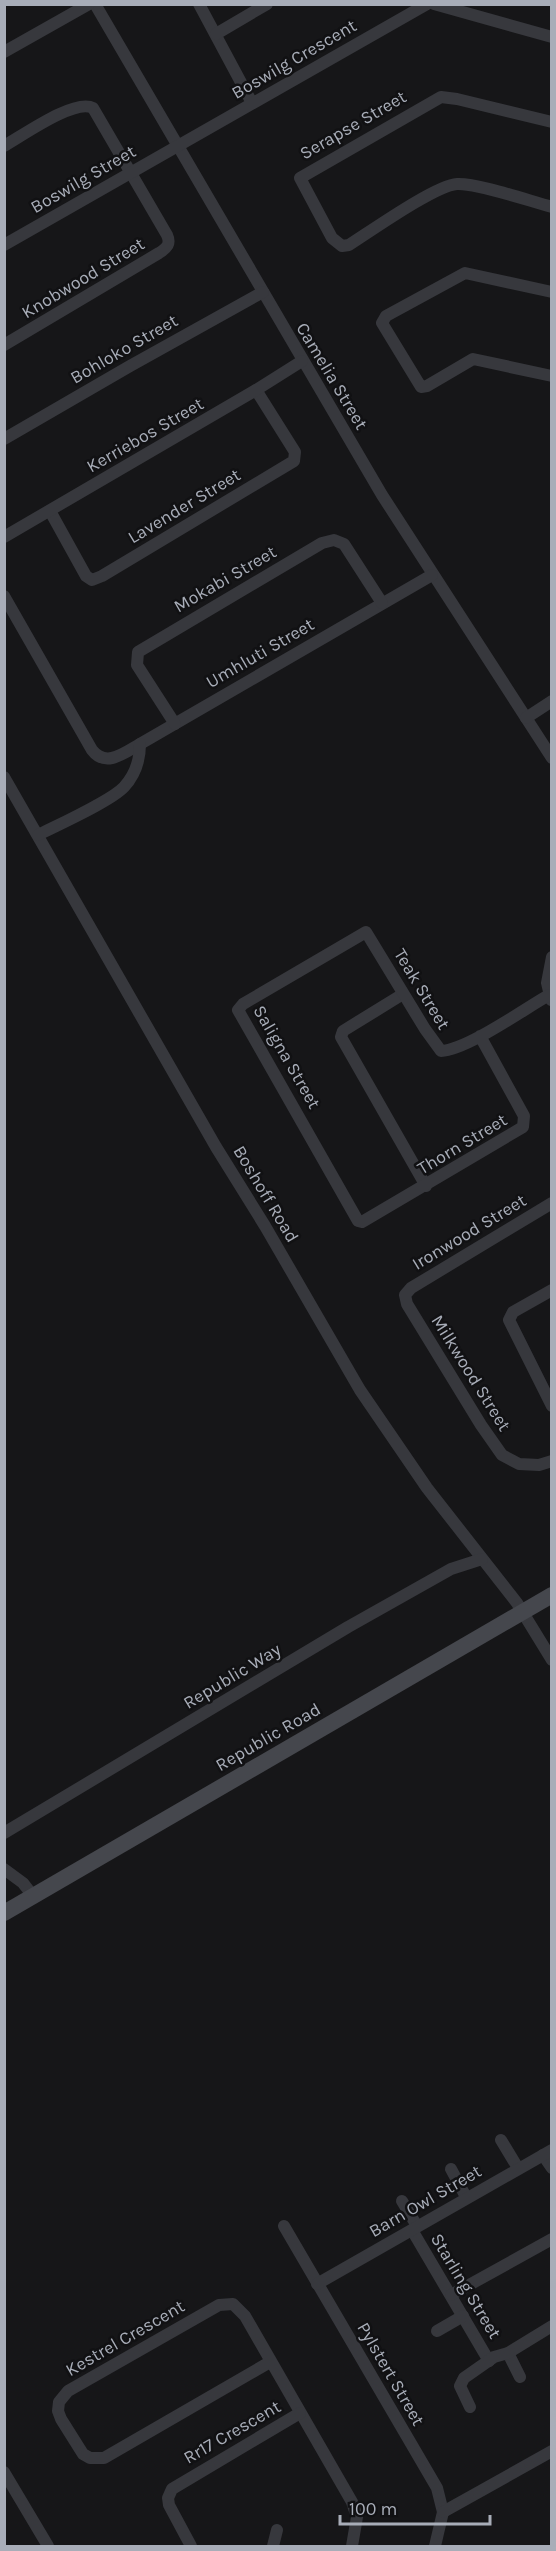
<svg xmlns="http://www.w3.org/2000/svg" width="556" height="2551" font-family="Karla,sans-serif">
<rect width="100%" height="100%" fill="#161618"/>
<g fill="none" stroke-linecap="round" stroke-linejoin="round">
<g stroke="#37383d" stroke-width="12">
<polyline points="95,4 382,495 552,758"/>
<polyline points="199,4 252,103"/>
<polyline points="434,4 552,37"/>
<polyline points="216,34 267,4"/>
<polyline points="4,52 89,4"/>
<path d="M552 122 457 99 441 97 300 178 332 238 342 246 349 245C371 231 436 185 457 184 478 183 529 201 552 207"/>
<path d="M4 146C22 136 75 98 93 108L167 235C171 244 167 248 159 253L4 345"/>
<polyline points="4,245 427,4"/>
<polyline points="552,292 465,273 386,316 382,323 421,387 427,386 473,359 552,376"/>
<polyline points="4,439 130,366 263,292"/>
<polyline points="50,511 86,576 92,580 102,576 294,461 295,452 256,390"/>
<polyline points="4,537 256,390 302,361"/>
<path d="M4 596 92 750C106 768 124 753 140 744L432 575"/>
<polyline points="526,718 552,701"/>
<polyline points="175,724 137,665 138,652 322,543 334,540 344,544 382,603"/>
<polyline points="4,777 216,1147 265,1226 360,1390 427,1488 517,1603 552,1660"/>
<path d="M38 835C58 825 111 801 124 787 135 775 140 760 140 744"/>
<polyline points="403,994 343,1031 341,1037 426,1186"/>
<polyline points="551,1000 547,983 552,957"/>
<path d="M480 1036 524 1116 523 1127 362 1222 358 1221 238 1010 243 1004 366 932 425 1029 441 1051C467 1050 524 1009 549 995"/>
<polyline points="552,1203 411,1288 405,1295 407,1304 481,1425 502,1455 519,1464 539,1465 552,1461"/>
<polyline points="552,1290 513,1312 509,1320 552,1406"/>
<polyline points="4,1833 348,1627 451,1569 482,1559"/>
<polyline points="4,1869 23,1883 33,1896"/>
<polyline points="501,2140 518,2168"/>
<polyline points="543,2155 552,2168"/>
<polyline points="451,2169 466,2197"/>
<polyline points="402,2201 417,2226"/>
<polyline points="284,2226 437,2488 443,2512 435,2546"/>
<polyline points="412,2230 489,2361"/>
<polyline points="317,2284 552,2150"/>
<polyline points="451,2295 552,2239"/>
<polyline points="437,2331 463,2316"/>
<polyline points="508,2353 520,2377"/>
<polyline points="270,2362 104,2458 90,2458 83,2454 61,2419 58,2411 59,2402 68,2391 219,2305 233,2304 245,2316 352,2502 357,2517 352,2546"/>
<polyline points="470,2407 460,2386 464,2378 494,2357 508,2353 552,2326"/>
<polyline points="4,2472 48,2546"/>
<polyline points="443,2512 552,2451"/>
<polyline points="191,2546 169,2505 168,2498 172,2489 300,2413"/>
<polyline points="273,2546 277,2530"/>
</g>
<polyline stroke="#45474d" stroke-width="16" points="4,1913 552,1595"/>
</g>
<g text-anchor="middle" stroke-width="5" stroke-linejoin="round" paint-order="stroke">
<g font-size="18" fill="#a8adb8" stroke="#111113">
<text transform="translate(294 59) rotate(-30)" y="6">Boswilg Crescent</text>
<text transform="translate(353 125) rotate(-30)" y="6">Serapse Street</text>
<text transform="translate(83 179) rotate(-30)" y="6">Boswilg Street</text>
<text transform="translate(83 278) rotate(-31)" y="6">Knobwood Street</text>
<text transform="translate(124 349) rotate(-30)" y="6">Bohloko Street</text>
<text transform="translate(332 376) rotate(59)" y="6">Camelia Street</text>
<text transform="translate(145 435) rotate(-30)" y="6">Kerriebos Street</text>
<text transform="translate(184 506) rotate(-31)" y="6">Lavender Street</text>
<text transform="translate(225 579) rotate(-30)" y="6">Mokabi Street</text>
<text transform="translate(260 653) rotate(-30)" y="6">Umhluti Street</text>
<text transform="translate(422 989) rotate(59)" y="6">Teak Street</text>
<text transform="translate(287 1057) rotate(60)" y="6">Saligna Street</text>
<text transform="translate(462 1144) rotate(-31)" y="6">Thorn Street</text>
<text transform="translate(266 1194) rotate(59)" y="6">Boshoff Road</text>
<text transform="translate(469 1232) rotate(-31)" y="6">Ironwood Street</text>
<text transform="translate(471 1373) rotate(58)" y="6">Milkwood Street</text>
<text transform="translate(232 1676) rotate(-31)" y="6">Republic Way</text>
<text transform="translate(268 1737) rotate(-30)" y="6">Republic Road</text>
<text transform="translate(425 2201) rotate(-30)" y="6">Barn Owl Street</text>
<text transform="translate(466 2286) rotate(59)" y="6">Starling Street</text>
<text transform="translate(125 2338) rotate(-30)" y="6">Kestrel Crescent</text>
<text transform="translate(391 2374) rotate(60)" y="6">Pylstert Street</text>
<text transform="translate(232 2432) rotate(-30)" y="6">Rr17 Crescent</text>
</g>
</g>
<rect width="556" height="2551" fill="none" stroke="#a8adb8" stroke-width="12"/>
<path d="M340 2515v9h150v-9" fill="none" stroke="#a8adb8" stroke-width="3"/>
<text x="349" y="2515" font-size="18" fill="#a8adb8" stroke="#111113" stroke-width="4.5" paint-order="stroke">100 m</text>
</svg>
